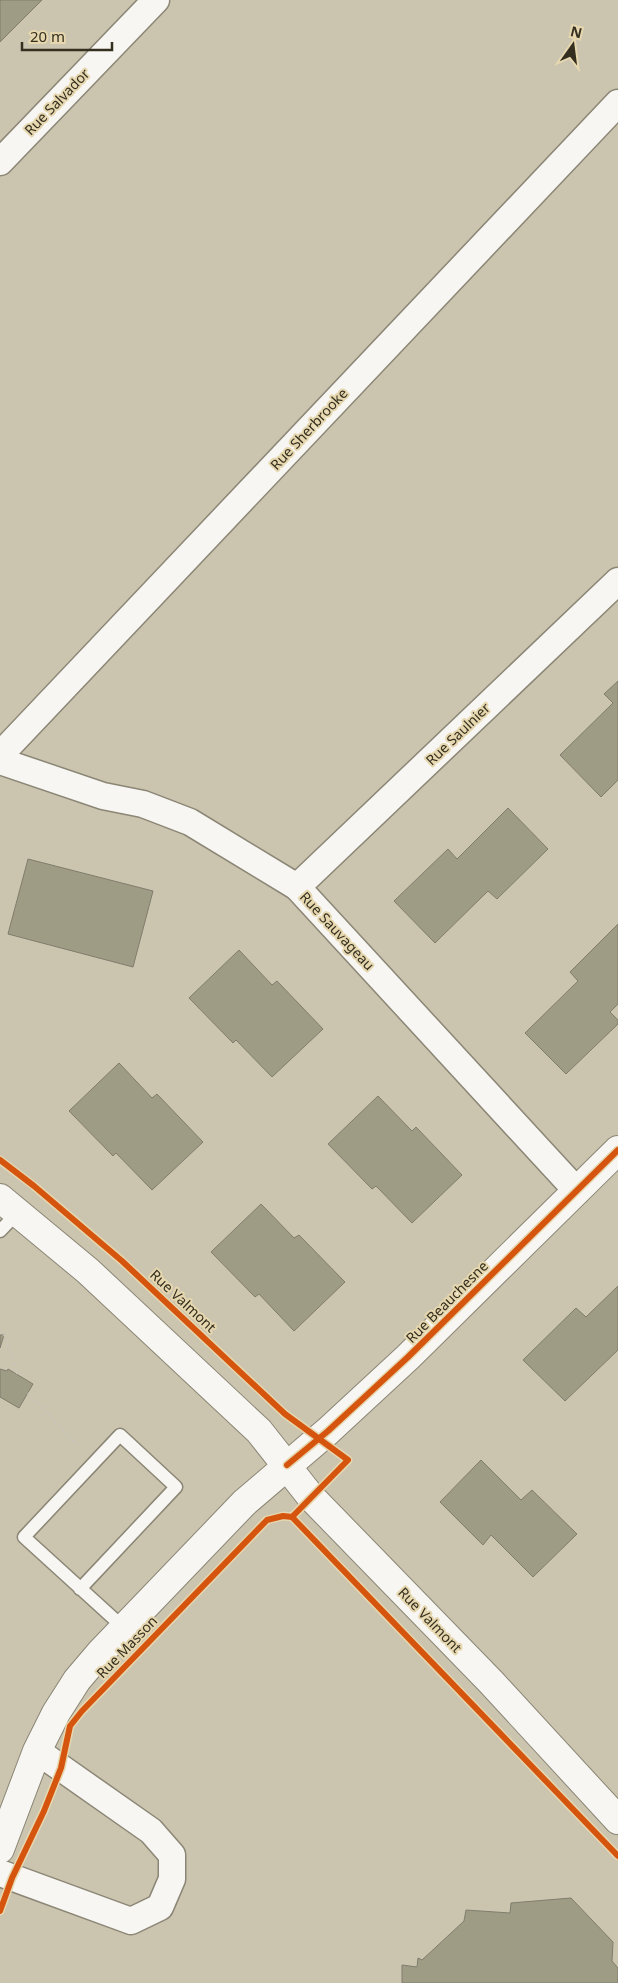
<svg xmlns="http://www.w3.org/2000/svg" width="618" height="1983" font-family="'Noto Sans',sans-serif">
<rect width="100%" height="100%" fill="#cbc4af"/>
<g fill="#9e9c84" stroke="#807d6d">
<polygon points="0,0 42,0 0,42"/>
<polygon points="618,681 618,780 601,797 560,755 613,703 604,694"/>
<polygon points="508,808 548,849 497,899 488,891 435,943 394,901 448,849 457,859"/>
<polygon points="28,859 153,891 133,967 8,934"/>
<polygon points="618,924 618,1004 610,1012 618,1020 618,1024 566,1074 525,1033 578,981 570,972"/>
<polygon points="239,950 272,985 277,981 323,1029 272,1077 236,1040 233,1043 189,998"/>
<polygon points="119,1063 152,1098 157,1094 203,1142 152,1190 116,1153 113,1156 69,1111"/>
<polygon points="378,1096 412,1131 416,1127 462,1175 412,1223 376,1186 372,1189 328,1144"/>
<polygon points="261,1204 294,1238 299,1235 345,1282 294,1331 259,1294 255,1297 211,1252"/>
<polygon points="618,1286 618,1350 565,1401 523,1360 576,1308 586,1317"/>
<polygon points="0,1335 4,1335 0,1348"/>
<polygon points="0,1369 7,1371 8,1369 33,1384 19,1408 0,1397"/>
<polygon points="481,1460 521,1500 532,1490 577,1534 533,1577 491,1535 483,1545 440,1502"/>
<polygon points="571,1898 613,1942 612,1961 618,1968 618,1983 402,1983 402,1965 417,1967 418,1958 422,1960 464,1921 466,1910 510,1913 511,1903"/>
</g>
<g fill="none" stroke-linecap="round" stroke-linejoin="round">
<defs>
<g id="lane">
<polyline points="0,1231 18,1212"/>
<polyline points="80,1589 176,1487 120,1435 24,1537 124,1628"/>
</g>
<g id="street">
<polyline points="0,162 156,0"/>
<polyline points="0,755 618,103"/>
<polyline points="0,761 103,796 143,804 190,822 297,887 577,1191"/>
<polyline points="297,887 618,581"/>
<polyline points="0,1873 131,1921 160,1907 172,1879 172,1855 151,1831 37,1751"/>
</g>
<g id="secondary">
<polyline points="0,1198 88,1271 259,1431 311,1497 491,1682 618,1820"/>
<polyline points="0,1849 37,1751 56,1713 77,1680 100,1653 244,1503 328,1431 408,1357 618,1150"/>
</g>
</defs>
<use href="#lane" stroke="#8b8675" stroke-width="15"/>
<use href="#street" stroke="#8b8675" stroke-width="29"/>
<use href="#secondary" stroke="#8b8675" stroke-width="30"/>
<g stroke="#c7c5bf" stroke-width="3" stroke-dasharray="1 4" stroke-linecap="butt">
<polyline points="0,1332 4,1335 18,1375"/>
<polyline points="28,1393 79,1447"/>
</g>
<use href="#lane" stroke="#f7f6f3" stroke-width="12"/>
<use href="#street" stroke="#f7f6f3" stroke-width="26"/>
<use href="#secondary" stroke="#f7f6f3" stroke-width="28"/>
<defs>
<g id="cycleway">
<polyline points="0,1160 34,1186 122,1261 285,1414 348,1460 292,1517 283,1516 267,1520 82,1711 70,1726 61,1768 44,1811 12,1878 0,1911"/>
<polyline points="287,1465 328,1431 408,1357 618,1150"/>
<polyline points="292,1517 618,1856"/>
</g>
</defs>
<use href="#cycleway" stroke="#e6d7af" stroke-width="9"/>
<use href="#cycleway" stroke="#d6550e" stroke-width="6"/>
</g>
<g text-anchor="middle" stroke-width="4" stroke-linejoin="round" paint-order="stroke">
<g font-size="14" fill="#342f1f" stroke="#e6d7af">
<text transform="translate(57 102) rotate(-46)" y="5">Rue Salvador</text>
<text transform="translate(309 429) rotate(-47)" y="5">Rue Sherbrooke</text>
<text transform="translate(458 734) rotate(-44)" y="5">Rue Saulnier</text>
<text transform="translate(337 931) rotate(47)" y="5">Rue Sauvageau</text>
<text transform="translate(183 1301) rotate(43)" y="5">Rue Valmont</text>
<text transform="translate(447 1302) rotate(-45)" y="5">Rue Beauchesne</text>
<text transform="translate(430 1620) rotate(46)" y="5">Rue Valmont</text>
<text transform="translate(127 1647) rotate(-46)" y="5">Rue Masson</text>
</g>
</g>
<g transform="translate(573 45) rotate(14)" stroke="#e6d7af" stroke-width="4" paint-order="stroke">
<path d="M0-4L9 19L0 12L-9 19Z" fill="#342f1f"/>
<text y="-8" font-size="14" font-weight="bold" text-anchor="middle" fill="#342f1f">N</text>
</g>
<path d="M22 42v8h90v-8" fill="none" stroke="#342f1f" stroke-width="2.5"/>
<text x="30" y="42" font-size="15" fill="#342f1f" stroke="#e6d7af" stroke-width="4" paint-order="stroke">20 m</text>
</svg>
